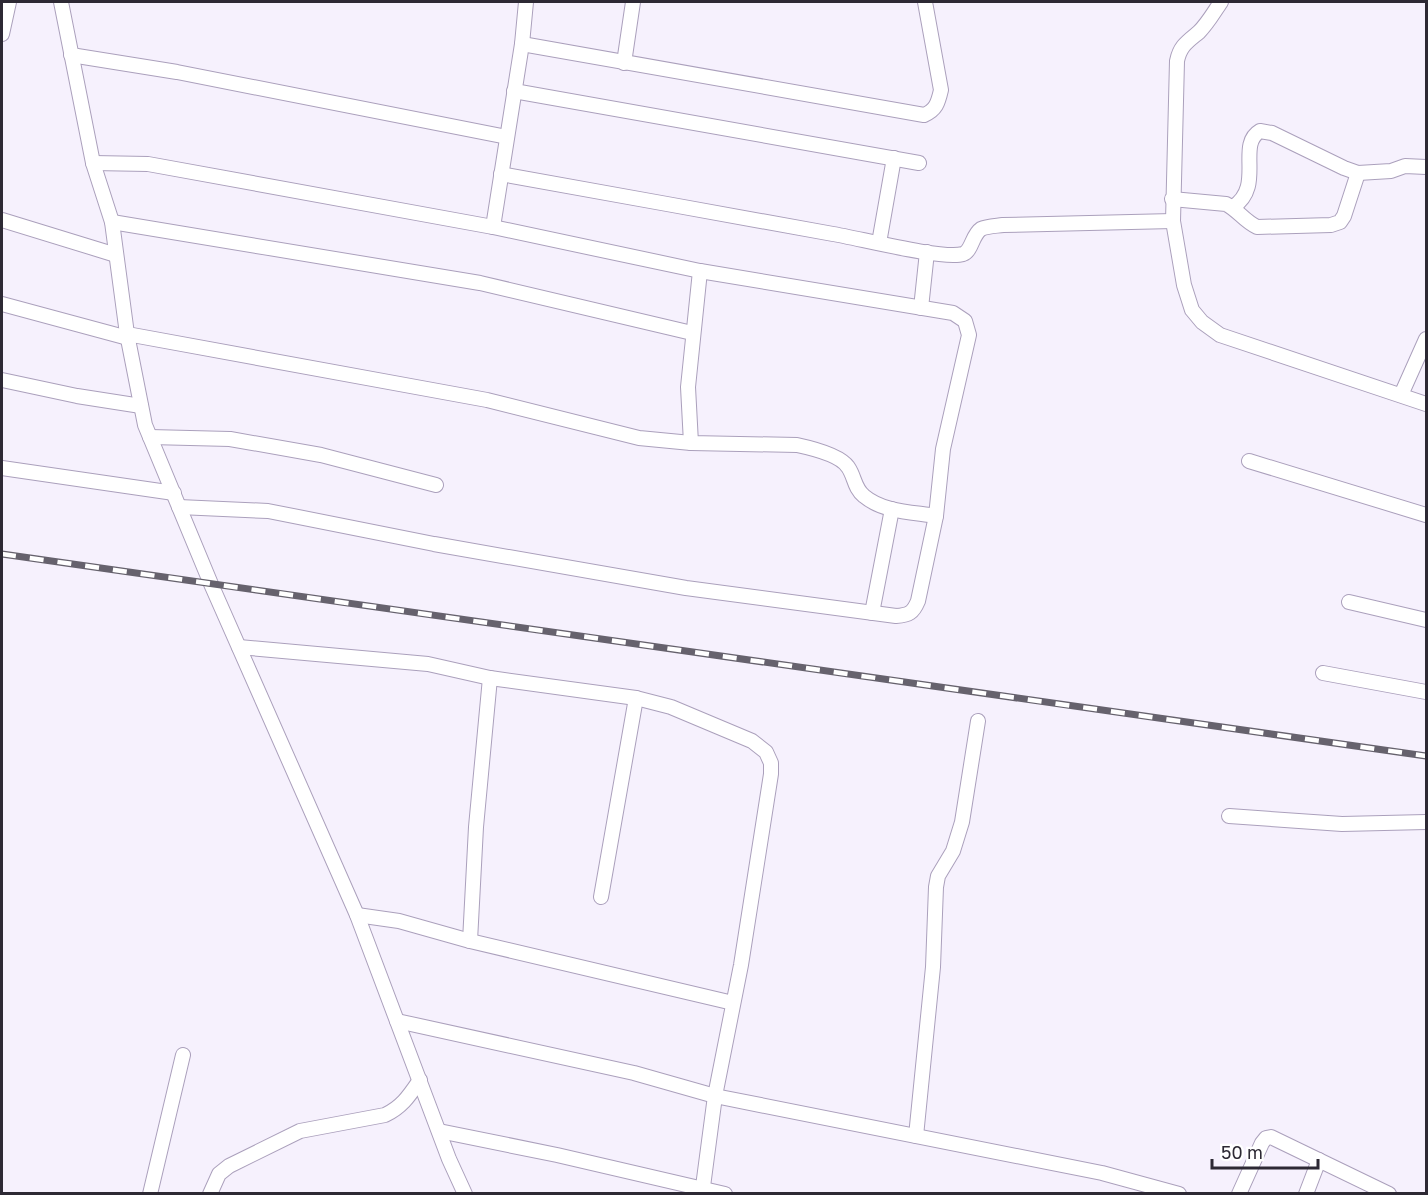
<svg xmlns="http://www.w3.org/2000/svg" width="1428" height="1195" font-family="'Golos Text',sans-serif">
<rect width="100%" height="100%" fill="#f6f1fd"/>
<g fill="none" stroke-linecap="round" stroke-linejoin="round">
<defs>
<g id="minor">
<polyline points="61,2 93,163 112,222 127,334 145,425 211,584 357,915 449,1159 465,1194"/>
<path d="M1221 2C1214 12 1208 23 1199 32 1187 42 1180 46 1177 61L1173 221 1184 285 1192 310 1202 322 1220 335 1426 404"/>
<polyline points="2,34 9,2"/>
<path d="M522 44 924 115C936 110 938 103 941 90L925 2"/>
<polyline points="71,55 177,72 507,137"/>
<polyline points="624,63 633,2"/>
<polyline points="514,91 919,163"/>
<path d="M93 163 148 164 493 227 700 271 953 313 965 321 969 335 943 449 936 516C912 512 883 512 864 496 854 488 855 477 848 467 840 455 811 448 797 445L691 443 639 438 487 400 127 334"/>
<path d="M501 174C612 195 722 213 833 234 858 238 943 260 963 254 972 251 972 235 981 229 987 226 996 226 1003 225L1173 221"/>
<path d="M1172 199 1226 204C1238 210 1244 221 1257 227L1331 225 1340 222 1344 216 1358 173"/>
<path d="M1233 207C1265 186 1236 145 1260 131L1272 133 1344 168 1358 173 1391 171 1405 166 1426 167"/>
<polyline points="2,220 116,255"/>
<polyline points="112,222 480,283 692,333"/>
<polyline points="493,227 522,44 526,2"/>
<polyline points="879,243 894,158"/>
<polyline points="2,304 128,338"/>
<polyline points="921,308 927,252"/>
<polyline points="2,380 77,396 141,406"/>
<polyline points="1401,395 1426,339"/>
<polyline points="150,437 230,439 321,455 436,485"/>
<polyline points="691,443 688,387 700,271"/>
<polyline points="1249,461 1426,515"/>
<polyline points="2,468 174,493"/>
<path d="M179 507 268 511 434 544 686 588 896 616C909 615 913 613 918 601L936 516"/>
<polyline points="1349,602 1426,620"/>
<polyline points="872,613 892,509"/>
<polyline points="239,647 428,664 490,678 636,698 671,707 752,741 766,752 771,763 771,774 741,965 715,1096 702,1194"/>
<polyline points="1323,673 1426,692"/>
<polyline points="1229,816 1342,824 1426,822"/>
<polyline points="601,897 636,698"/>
<polyline points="357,915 399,921 470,941 733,1003"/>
<polyline points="470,941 476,827 490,678"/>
<polyline points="397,1021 634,1073 715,1096 1102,1173 1179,1194"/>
<polyline points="439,1131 557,1155 725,1194"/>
<polyline points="916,1136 933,967 936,887 938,876 953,851 962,822 978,721"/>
<polyline points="150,1194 183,1055"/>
<path d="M210 1194 219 1174 229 1166 300 1131 385 1115C402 1107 409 1096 420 1080"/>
<polyline points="1239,1194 1262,1143 1266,1138 1271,1137 1389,1194"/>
<polyline points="1306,1194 1319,1160"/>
</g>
</defs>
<use href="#minor" stroke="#aba0bc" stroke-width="16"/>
<use href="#minor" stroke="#fff" stroke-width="14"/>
<defs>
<polyline id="rail" points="2,554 1426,756"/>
</defs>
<use href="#rail" stroke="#66626d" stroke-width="7"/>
<use href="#rail" stroke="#fff" stroke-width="4.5" stroke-dasharray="14" stroke-linecap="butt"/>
</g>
<rect width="1428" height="1195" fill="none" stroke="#2d2934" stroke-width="6"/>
<path d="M1212 1159v9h106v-9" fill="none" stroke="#2d2934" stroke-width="3"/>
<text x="1221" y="1159" font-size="18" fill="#2d2934" stroke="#ffffff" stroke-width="4.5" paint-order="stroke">50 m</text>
</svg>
